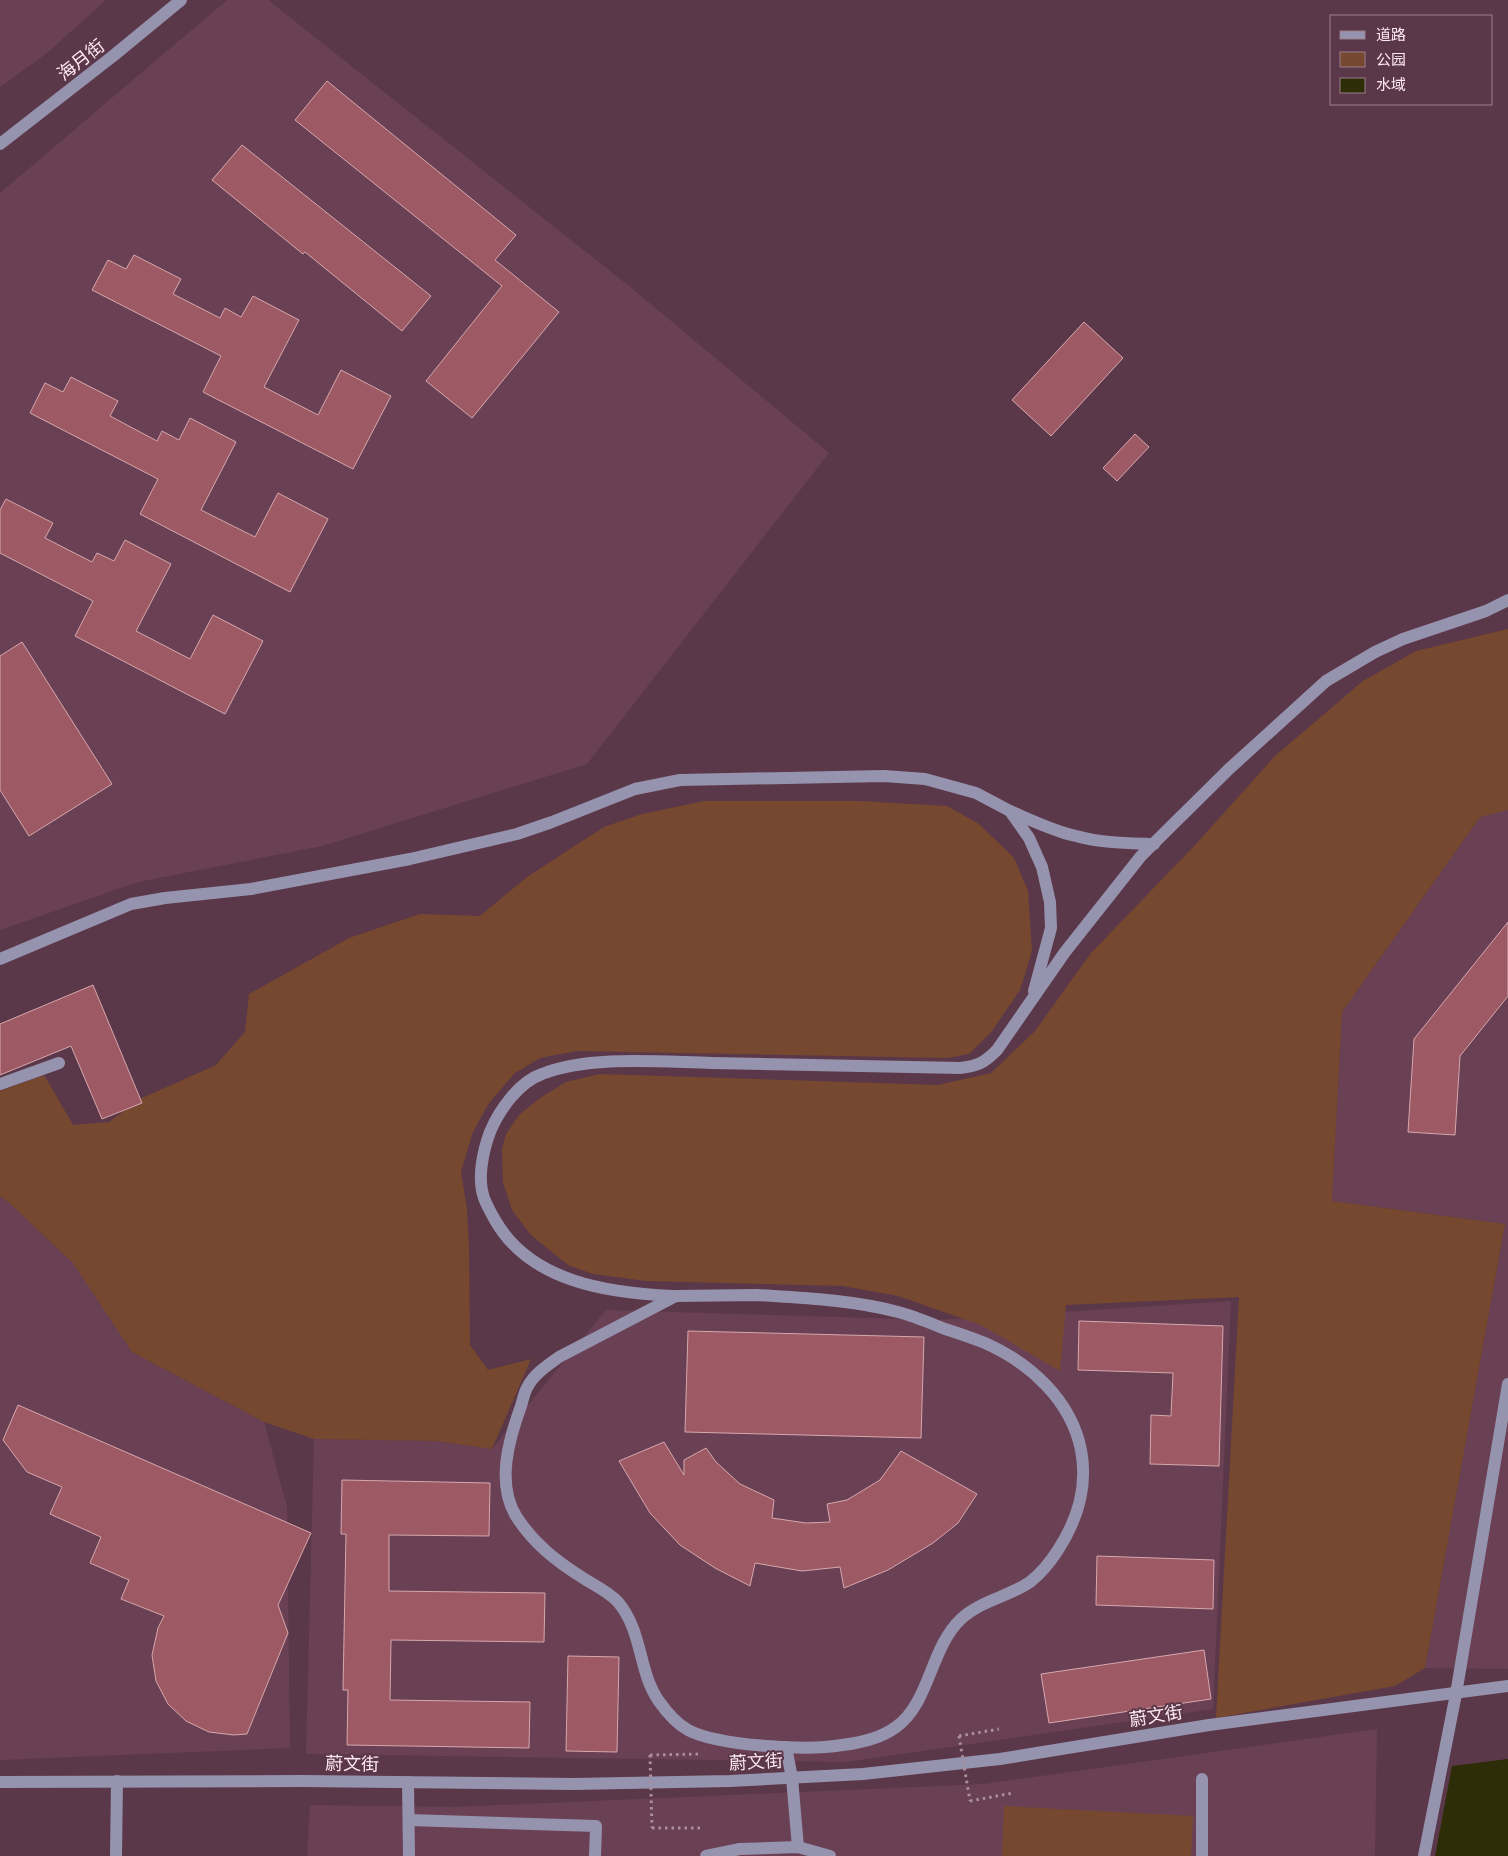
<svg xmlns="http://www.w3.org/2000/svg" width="1508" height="1856" font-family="'PT Sans Narrow','Noto Sans SC',sans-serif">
<rect width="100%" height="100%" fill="#5b3849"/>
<g fill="#6a4054">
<polygon points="0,0 106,0 47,53 0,87"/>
<polygon points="227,0 268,0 634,290 829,453 587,764 322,846 138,882 0,930 0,193"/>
<polygon points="1508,810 1508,1669 1425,1668 1505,1224 1332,1201 1342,1012 1480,817"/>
<polygon points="0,1197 4,1198 73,1263 132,1352 264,1422 287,1507 290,1748 0,1760"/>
<polygon points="1231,1301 1213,1709 846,1762 306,1754 314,1439 437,1441 492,1449 606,1310 937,1320"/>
<polygon points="1377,1729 1375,1856 307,1856 310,1805 454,1807 984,1784"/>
</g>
<g fill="#76482f">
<polygon points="1508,629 1508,810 1480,817 1342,1012 1332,1201 1505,1224 1425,1668 1395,1686 1216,1718 1239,1297 1066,1305 1060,1371 981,1325 898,1296 843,1286 646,1281 593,1274 568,1265 531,1235 512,1210 503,1182 502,1149 506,1134 519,1115 540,1098 566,1082 600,1074 938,1085 991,1073 1035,1031 1091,953 1197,843 1275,756 1363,681 1416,651"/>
<polygon points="704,801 859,801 947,806 979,824 1014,858 1028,891 1032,951 1020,990 992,1031 969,1054 947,1058 576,1051 540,1058 515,1073 489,1103 473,1132 461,1171 467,1210 469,1248 470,1345 488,1370 531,1359 492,1449 437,1441 314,1439 264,1422 132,1352 73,1263 4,1198 0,1197 0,1091 44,1075 73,1125 109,1122 140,1099 216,1065 245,1032 249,994 349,938 420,914 480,916 527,877 604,827 642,814"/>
<polygon points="1004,1806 1193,1816 1191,1856 1002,1856"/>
</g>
<polygon fill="#2d2d08" points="1508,1759 1508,1856 1435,1856 1452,1766"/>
<g fill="#9d5964" stroke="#d6a8ae">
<polygon points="327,81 516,235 495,260 559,312 472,418 426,381 502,286 295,120"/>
<polygon points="242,145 431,296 402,331 305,252 303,254 212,180"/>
<polygon points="134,255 181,279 173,294 220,318 225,308 241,317 253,296 299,320 264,387 318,415 341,370 391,396 353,469 203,392 221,356 92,290 108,260 126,269"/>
<polygon points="1084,322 1123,358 1051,436 1012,400"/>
<polygon points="71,377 118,401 110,416 157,441 162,431 179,440 190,418 236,442 201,510 255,537 278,493 328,519 290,592 140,514 158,479 30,413 45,383 63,392"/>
<polygon points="1135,434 1149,447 1117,481 1103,468"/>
<polygon points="6,499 53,523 45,538 92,562 97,553 114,561 125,540 171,564 136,631 190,659 213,615 263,641 225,714 75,636 93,601 0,553 0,510"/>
<polygon points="22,642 112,784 29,836 0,790 0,656"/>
<polygon points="1508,922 1508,996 1460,1056 1455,1135 1408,1132 1414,1039"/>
<polygon points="93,985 142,1103 102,1119 71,1046 0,1075 0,1024"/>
<polygon points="1079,1321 1223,1326 1219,1466 1150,1464 1151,1415 1171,1416 1173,1373 1078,1370"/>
<polygon points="688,1331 924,1337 921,1438 685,1432"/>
<polygon points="18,1405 311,1533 278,1605 288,1633 247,1734 234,1735 209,1732 186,1721 168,1704 156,1681 152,1655 158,1628 164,1616 121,1599 129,1580 90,1563 101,1537 50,1514 62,1487 27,1472 3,1440"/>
<polygon points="664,1442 684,1475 684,1460 706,1448 716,1462 740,1484 774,1500 772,1518 806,1523 830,1522 827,1504 847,1500 880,1480 901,1451 977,1494 958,1523 933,1543 888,1570 844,1588 840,1567 802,1571 755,1563 750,1586 715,1568 680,1545 650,1513 619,1461"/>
<polygon points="342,1480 490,1483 489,1536 389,1535 389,1591 545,1593 544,1642 391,1640 390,1700 530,1702 529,1748 347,1745 348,1690 343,1690 346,1534 341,1534"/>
<polygon points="1097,1556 1214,1560 1213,1609 1096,1605"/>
<polygon points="1204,1650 1211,1699 1049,1723 1041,1674"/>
<polygon points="568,1656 619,1657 617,1752 566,1751"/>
</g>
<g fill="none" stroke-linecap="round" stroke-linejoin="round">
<g stroke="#ab8f9c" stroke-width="3" stroke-dasharray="2.5 4" stroke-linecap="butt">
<polyline points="959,1736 999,1729"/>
<polyline points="650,1755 702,1754"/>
<polyline points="970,1801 1013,1793"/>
<polyline points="652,1828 700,1828"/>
</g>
<g stroke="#9693af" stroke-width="12">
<polyline points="0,144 113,56 181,0"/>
<path d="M1010 811C1031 820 1053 831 1076 836 1101 843 1127 843 1154 844"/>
<polyline points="0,959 131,904 165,898 251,889 410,859 517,834 552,822 635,789 680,780 884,776 925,779 976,793 1010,811 1029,838 1042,867 1050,902 1051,928 1034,991"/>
<polyline points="0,1084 59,1063"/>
<path d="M757 1295C804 1298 852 1300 898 1312 914 1316 930 1323 945 1329 958 1333 972 1338 985 1343 1030 1363 1071 1400 1081 1450 1088 1487 1078 1519 1058 1550 1051 1561 1040 1574 1030 1582 1008 1597 980 1601 961 1619 930 1648 930 1703 896 1727 881 1738 860 1743 842 1745 808 1751 718 1746 688 1730 677 1724 665 1710 658 1700 638 1670 643 1632 618 1602 609 1592 594 1585 583 1578 556 1561 533 1543 516 1516 496 1483 509 1439 521 1406 523 1400 524 1392 528 1386 534 1374 548 1365 559 1357L676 1296Z"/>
<path d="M673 1296C608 1293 530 1282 495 1220 491 1213 487 1206 484 1198 477 1178 483 1151 490 1132 499 1110 519 1082 542 1074 591 1055 660 1062 712 1063 795 1065 877 1066 960 1068 978 1066 984 1063 997 1050L1065 952 1141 856 1229 769 1326 681 1375 652 1403 639 1486 611 1508 600"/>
<polyline points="786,1747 792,1778 798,1847"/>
<polyline points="0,1782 302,1781 574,1784 730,1781 863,1774 1000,1759 1209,1725 1508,1686"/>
<polyline points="408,1782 409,1856"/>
<polyline points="409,1820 596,1826 595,1856"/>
<polyline points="116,1856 117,1781"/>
<polyline points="706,1856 740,1849 798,1847 830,1856"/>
<polyline points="1202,1856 1202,1779"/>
<polyline points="1424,1856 1456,1694 1508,1384"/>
</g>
<g stroke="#ab8f9c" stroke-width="3" stroke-dasharray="2.5 4" stroke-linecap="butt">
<polyline points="959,1736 970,1801"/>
<polyline points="650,1755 652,1828"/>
</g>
</g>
<g text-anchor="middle" stroke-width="4" stroke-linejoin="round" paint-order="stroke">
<g font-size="18" fill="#fde7f0" stroke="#5b3849">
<text transform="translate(81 60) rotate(-38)" y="6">海月街</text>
<text transform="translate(1156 1716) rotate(-9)" y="6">蔚文街</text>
<text transform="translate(756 1762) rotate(-3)" y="6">蔚文街</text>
<text transform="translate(352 1764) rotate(1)" y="6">蔚文街</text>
</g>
</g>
<rect x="1330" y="15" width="162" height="90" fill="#5b3849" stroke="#9c7e8c"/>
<rect x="1340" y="31" width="25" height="8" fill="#9693af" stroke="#9c7e8c"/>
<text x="1376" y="40" font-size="15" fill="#fde7f0">道路</text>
<rect x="1340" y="52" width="25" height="15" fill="#76482f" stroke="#9c7e8c"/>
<text x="1376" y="65" font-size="15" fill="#fde7f0">公园</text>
<rect x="1340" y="78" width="25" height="15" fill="#2d2d08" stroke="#9c7e8c"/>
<text x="1376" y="90" font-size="15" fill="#fde7f0">水域</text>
</svg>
